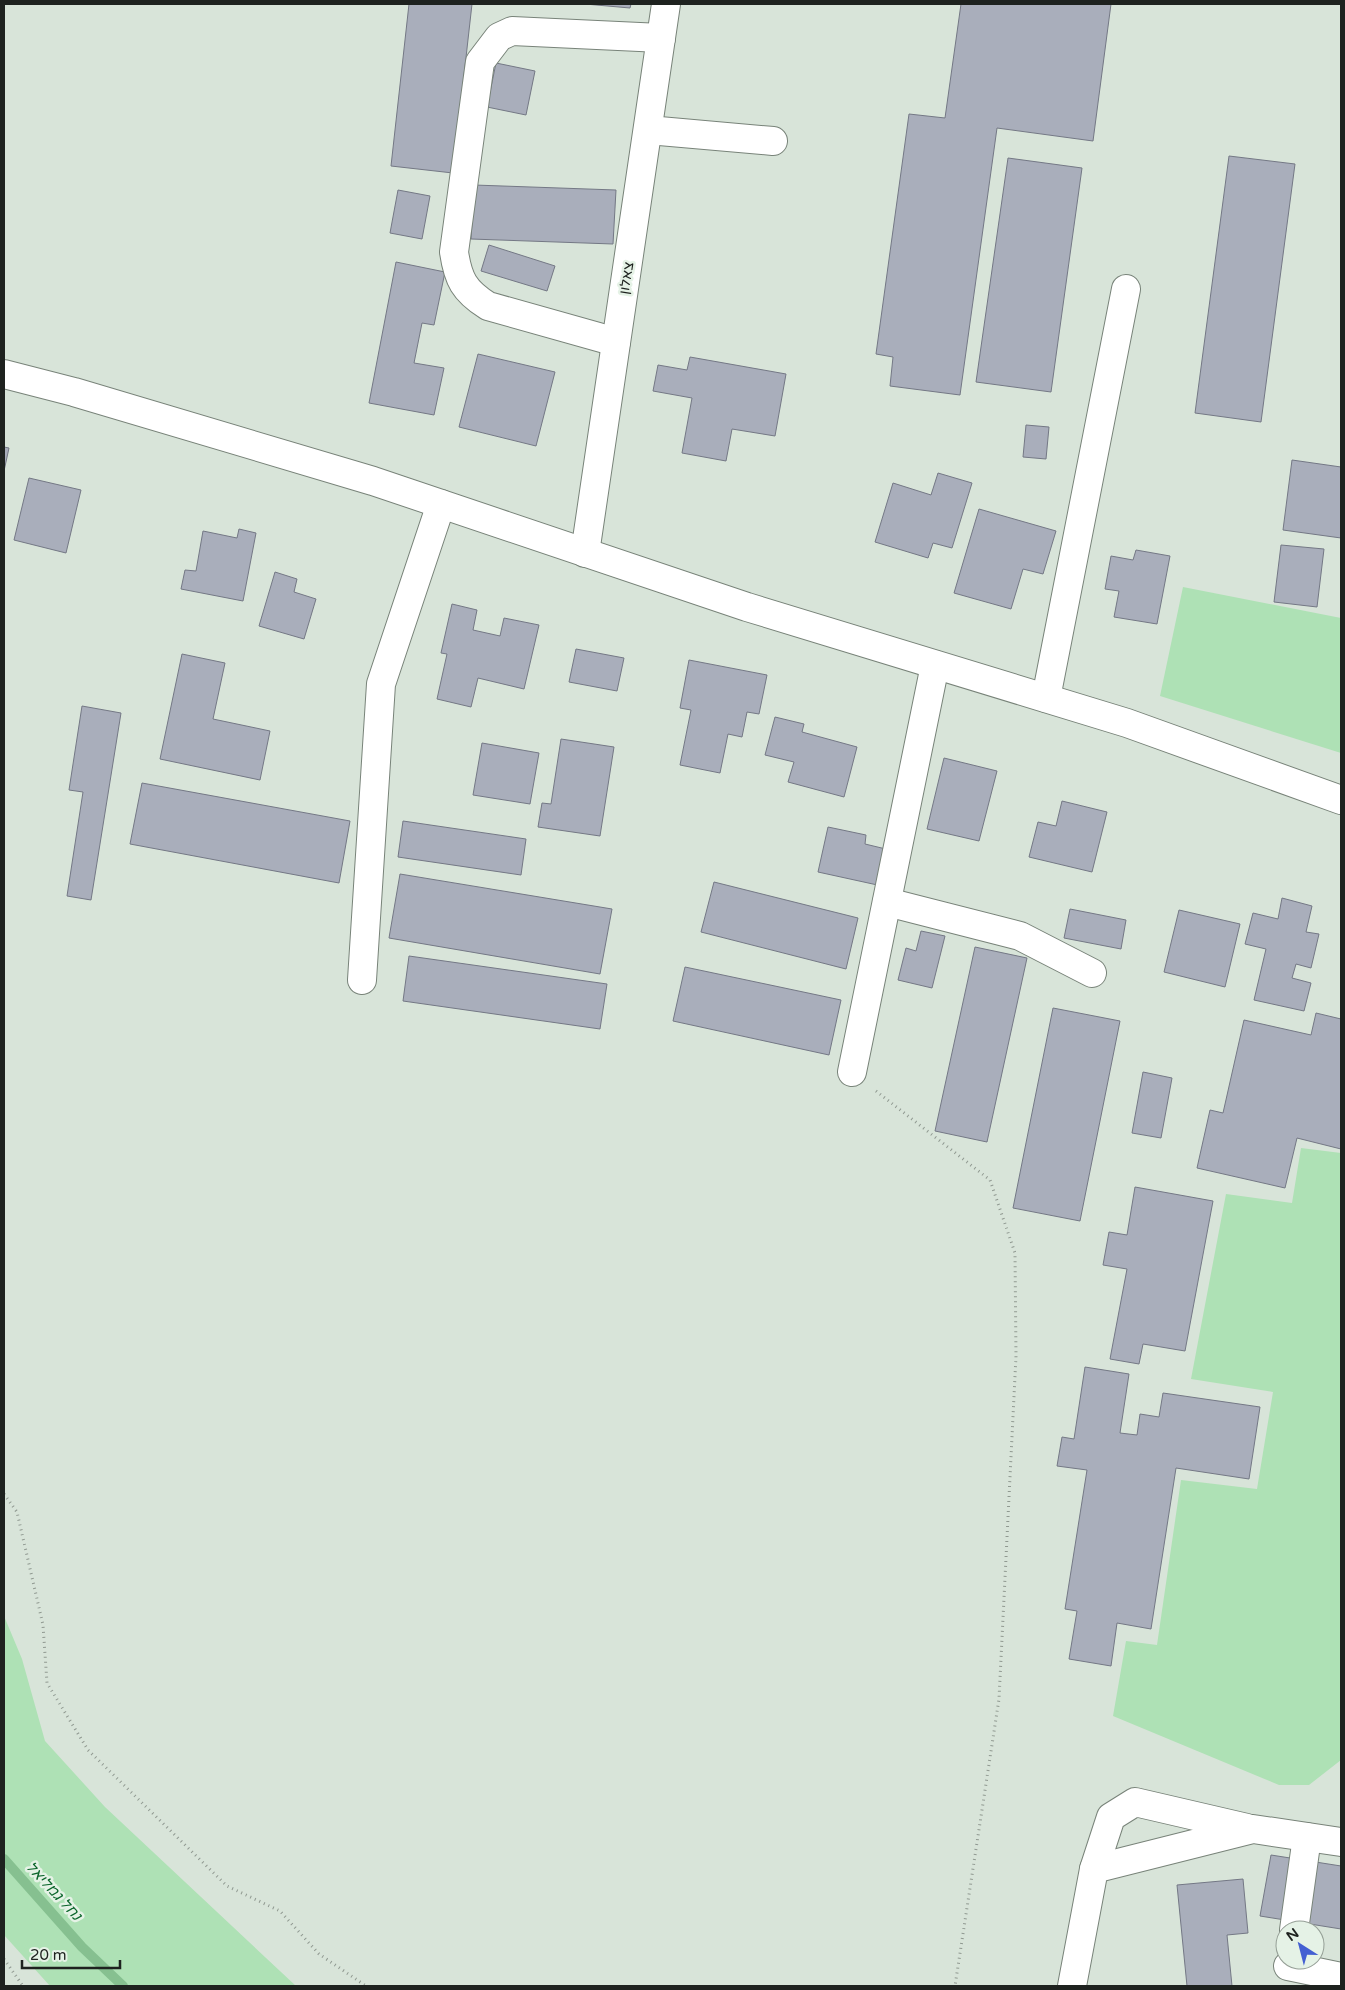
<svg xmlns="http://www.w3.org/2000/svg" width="1345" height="1990" font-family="'Varela Round','Noto Sans Hebrew',sans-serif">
<rect width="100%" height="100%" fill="#d8e4d9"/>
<g fill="#aee1b5">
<polygon points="1183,587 1341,618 1341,753 1160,696"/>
<polygon points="1301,1148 1341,1153 1341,1760 1309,1785 1279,1785 1113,1716 1126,1641 1157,1645 1181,1480 1257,1489 1273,1392 1191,1379 1226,1194 1292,1203"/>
<polygon points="4,1616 22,1659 45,1741 105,1807 296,1986 50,1986 4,1935"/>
</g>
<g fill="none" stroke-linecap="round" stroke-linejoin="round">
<polyline stroke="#86c090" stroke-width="10" points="4,1859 82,1947 123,1986"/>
</g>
<g fill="#a9aebb" stroke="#747885">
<polygon points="409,4 472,4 453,173 391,166"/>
<polygon points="585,4 631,4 630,8"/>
<polygon points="961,4 1111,4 1093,141 997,128 960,395 890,386 893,357 876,354 909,114 945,118"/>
<polygon points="496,63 535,71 526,115 487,107"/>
<polygon points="1229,156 1295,164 1261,422 1195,413"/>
<polygon points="1008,158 1082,168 1051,392 976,382"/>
<polygon points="474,185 616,190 613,244 471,239"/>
<polygon points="398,190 430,196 422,239 390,233"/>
<polygon points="489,245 555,266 547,291 481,271"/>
<polygon points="396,262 445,272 434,325 422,323 414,363 444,368 434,415 369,403"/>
<polygon points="478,354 555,372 536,446 459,427"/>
<polygon points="690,357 786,374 775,436 732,429 726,461 682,453 692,398 653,391 658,365 687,370"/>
<polygon points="1026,425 1049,427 1046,459 1023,457"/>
<polygon points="4,447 9,448 4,471"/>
<polygon points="1292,460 1341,467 1341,538 1283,530"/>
<polygon points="938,473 972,483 952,548 933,543 928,558 875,542 893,483 931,495"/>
<polygon points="29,478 81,490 66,553 14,540"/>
<polygon points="979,509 1056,531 1043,574 1023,569 1011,609 954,593"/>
<polygon points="239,529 256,533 243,601 181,589 185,570 196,571 203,531 237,538"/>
<polygon points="1281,545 1324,549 1317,607 1274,602"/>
<polygon points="1136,550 1170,556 1157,624 1114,617 1119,591 1105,589 1111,556 1133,560"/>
<polygon points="275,572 297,579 294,592 316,599 304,639 259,626"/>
<polygon points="452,604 477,610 473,630 500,636 504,618 539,625 524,689 478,678 471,707 437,699 447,654 441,653"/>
<polygon points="576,649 624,658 617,691 569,682"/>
<polygon points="182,654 225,663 213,719 270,731 260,780 160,759"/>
<polygon points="689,660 767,675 759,714 747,712 742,737 728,734 720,773 680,765 691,710 680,708"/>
<polygon points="82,706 121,713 91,900 67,896 83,792 69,790"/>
<polygon points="775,717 804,724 802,732 857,747 844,797 788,782 794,762 765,755"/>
<polygon points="561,739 614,747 600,836 538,827 542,803 551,804"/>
<polygon points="482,743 539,753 530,804 473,795"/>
<polygon points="944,758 997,771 979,841 927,829"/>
<polygon points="142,783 350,821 339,883 130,844"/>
<polygon points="1062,801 1107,812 1092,872 1029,857 1038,822 1056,826"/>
<polygon points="403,821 526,839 521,875 398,857"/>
<polygon points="828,827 866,835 865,844 890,850 882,886 818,872"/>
<polygon points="400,874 612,909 600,974 389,938"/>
<polygon points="714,882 858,918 846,969 701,932"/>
<polygon points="1282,898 1312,906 1306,932 1319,934 1311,968 1296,964 1292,978 1311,983 1304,1011 1254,1000 1266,949 1245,944 1253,913 1278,919"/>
<polygon points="1070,909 1126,920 1121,949 1064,938"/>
<polygon points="1179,910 1240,924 1225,987 1164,972"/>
<polygon points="921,931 945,936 932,988 898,980 906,948 916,951"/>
<polygon points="975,947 1027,958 987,1142 935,1131"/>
<polygon points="409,956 607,984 600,1029 403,1001"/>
<polygon points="685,967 841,1000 829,1055 673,1021"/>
<polygon points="1053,1008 1120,1021 1080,1221 1013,1208"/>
<polygon points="1316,1013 1341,1019 1341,1149 1297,1138 1285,1188 1197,1168 1210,1110 1223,1113 1244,1020 1311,1035"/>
<polygon points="1143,1072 1172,1078 1161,1138 1132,1133"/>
<polygon points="1135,1187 1213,1201 1185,1351 1143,1344 1139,1364 1110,1359 1127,1269 1103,1265 1109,1232 1127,1235"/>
<polygon points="1085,1367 1129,1374 1120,1433 1137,1435 1140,1414 1159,1417 1163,1393 1260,1407 1249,1479 1176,1468 1151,1629 1117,1623 1111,1666 1069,1659 1077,1611 1065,1609 1087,1470 1057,1466 1062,1437 1074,1439"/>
<polygon points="1271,1855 1341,1866 1341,1929 1260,1916"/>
<polygon points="1243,1879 1248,1933 1227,1935 1232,1986 1187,1986 1177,1885"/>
</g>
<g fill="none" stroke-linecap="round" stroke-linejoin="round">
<defs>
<g id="minor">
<polyline points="648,130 773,141"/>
<path d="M616 342 488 306C464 291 458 279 454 252L480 62 499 37 512 31 661 38"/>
<polyline points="4,374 74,392 373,481 747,607 1127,723 1341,800"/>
<polyline points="585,553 666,4"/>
<polyline points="1046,698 1126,289"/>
<polyline points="887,902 1020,936 1092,973"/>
<polyline points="362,980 381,684 441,504"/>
<polyline points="852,1072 935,665"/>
<polyline points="1094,1869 1111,1817 1135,1802 1247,1828"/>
<polyline points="1294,1930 1307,1837"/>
<polyline points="1288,1966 1341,1977"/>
<polyline points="1072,1986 1094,1869 1253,1829 1341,1842"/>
</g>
</defs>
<use href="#minor" stroke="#788379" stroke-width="30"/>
<g stroke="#909991" stroke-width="3" stroke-dasharray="1 4" stroke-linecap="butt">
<polyline points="876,1091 990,1180 1015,1253 1016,1356 999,1699 955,1986"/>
<polyline points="4,1494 17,1512 43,1625 47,1683 88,1750 227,1886 280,1911 319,1954 366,1986"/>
<polyline points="4,1959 23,1986"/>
</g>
<use href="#minor" stroke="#fff" stroke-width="28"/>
</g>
<g text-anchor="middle" stroke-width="5" stroke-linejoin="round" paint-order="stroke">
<g font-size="14" fill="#1e221f" stroke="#e5f2e6">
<text transform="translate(626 278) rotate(-81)" y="5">צאלון</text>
</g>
<g font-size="15" font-style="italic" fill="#0c662c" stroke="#e5f2e6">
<text transform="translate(54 1891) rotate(47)" y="5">נחל גמליאל</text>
</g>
</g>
<rect width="1345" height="1990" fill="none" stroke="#1e221f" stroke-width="10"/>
<g transform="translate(1300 1945) rotate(324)"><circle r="24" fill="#e5f2e6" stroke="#959f96"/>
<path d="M0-4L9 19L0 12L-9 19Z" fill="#435fd2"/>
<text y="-8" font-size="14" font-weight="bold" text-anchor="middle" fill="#1e221f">N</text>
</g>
<path d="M22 1960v8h98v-8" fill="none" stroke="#1e221f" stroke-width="2.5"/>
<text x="30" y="1960" font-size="15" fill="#1e221f" stroke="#e5f2e6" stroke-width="4" paint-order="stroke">20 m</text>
</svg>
